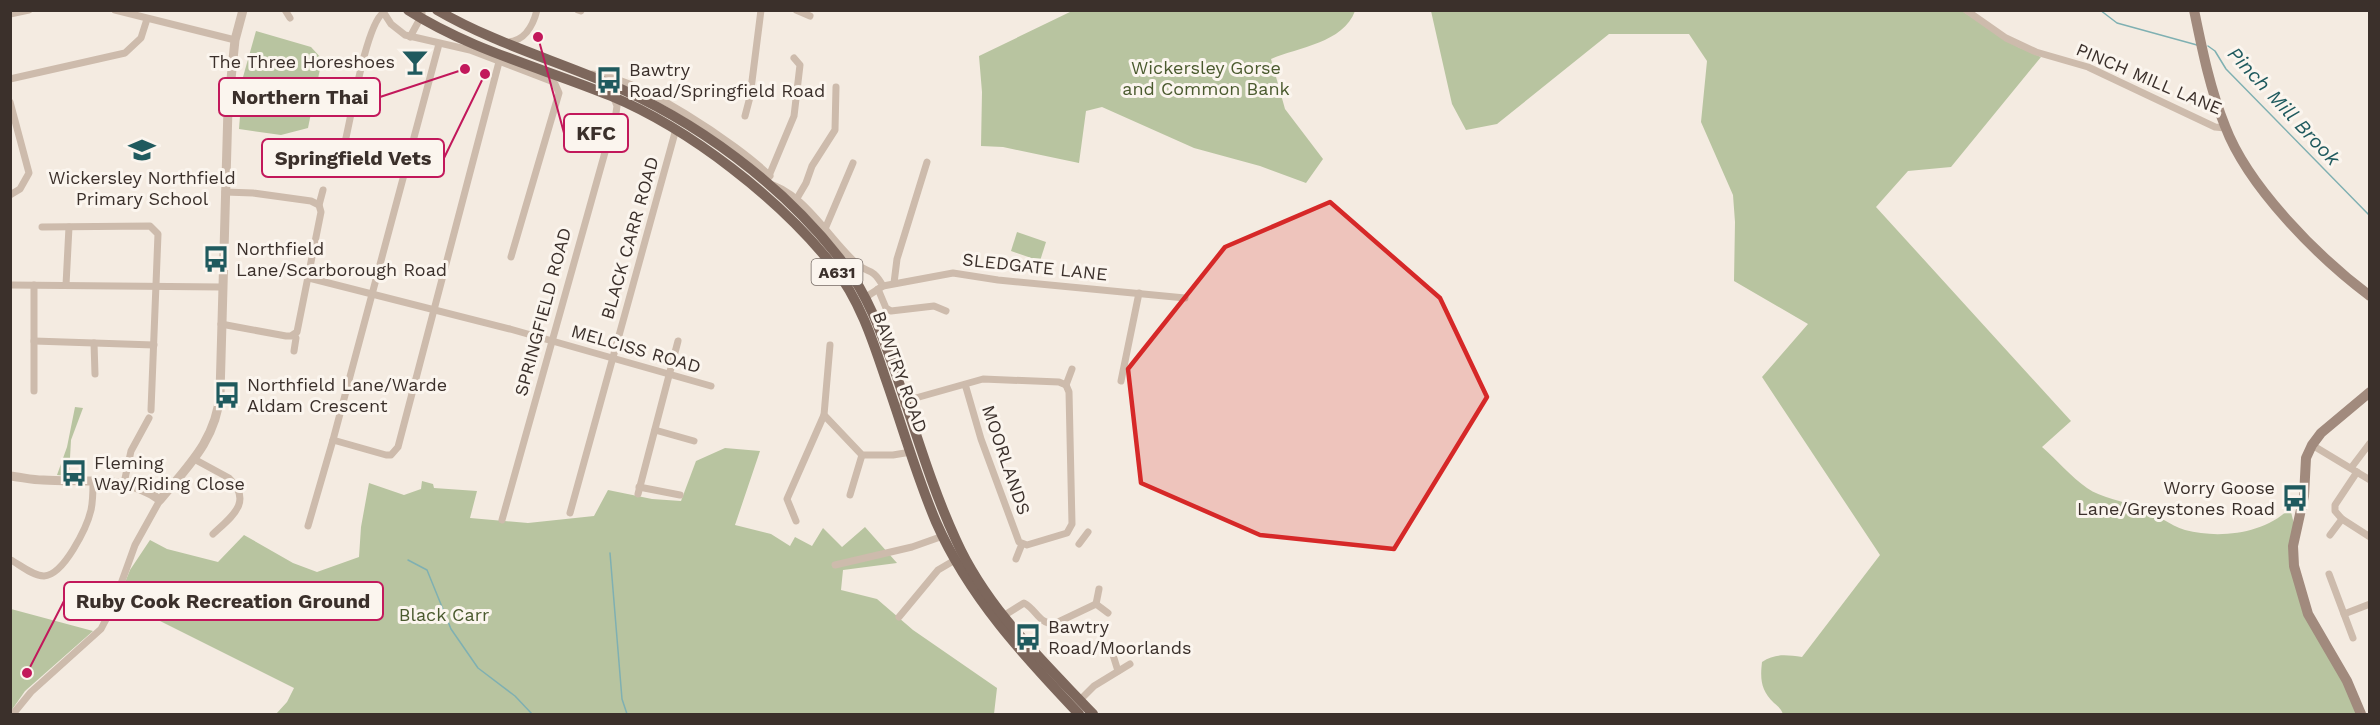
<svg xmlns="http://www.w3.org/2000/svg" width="2380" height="725" font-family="'Work Sans',sans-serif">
<rect width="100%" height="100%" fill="#f4ebe1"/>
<g fill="#b8c4a0">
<path d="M1072 11H1355C1343 43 1299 47 1271 59L1285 109 1323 159 1306 183 1260 166 1194 148 1102 107 1086 111 1079 163 1003 147 981 146 982 92 979 56Z"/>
<path d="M1431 11H1962L2018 47 2041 57 1951 167 1908 171 1876 207 2071 421 2042 447C2057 460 2071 477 2087 488 2101 498 2123 501 2139 507 2155 513 2169 525 2185 530 2219 539 2265 534 2290 508L2294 524 2296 589 2342 677 2358 714H1783C1781 709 1779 707 1774 703 1761 690 1760 680 1762 662 1775 653 1787 655 1802 657L1880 555 1762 377 1808 324 1734 281 1735 222 1733 195 1701 122 1707 61 1689 34H1609L1497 124 1466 130 1452 104Z"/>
<polygon points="256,31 311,47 322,59 308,128 281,135 239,129 243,77"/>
<polygon points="1017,232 1046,242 1040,261 1011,251"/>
<polygon points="75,407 83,408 71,440 69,476 57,475 67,447"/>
<polygon points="725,448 760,451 735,525 771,534 790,546 795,537 812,546 823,528 842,547 865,527 897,563 843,570 841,590 877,599 913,630 997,688 994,714 276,714 287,702 294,688 118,600 130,570 150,540 167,549 218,562 244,535 293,563 317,572 359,557 361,527 369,483 404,495 421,489 422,481 433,484 434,488 477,491 470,518 528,523 594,516 608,490 652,499 681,501 696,461"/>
<polygon points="11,609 93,631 25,691 11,711"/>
</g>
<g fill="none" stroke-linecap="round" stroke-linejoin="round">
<g stroke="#7fb0b2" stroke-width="1.5">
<polyline points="2100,10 2117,23 2197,45"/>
<polyline points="2208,46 2215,51 2226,69 2370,216"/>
<polyline points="610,553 622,699 627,714"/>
<polyline points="408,560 427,570 451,629 478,668 515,696 532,714"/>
</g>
<g stroke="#cdbbac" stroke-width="7">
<polyline points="115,10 235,40"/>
<polyline points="285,10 290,18"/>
<polyline points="382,10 391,24 405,35 470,50 551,81 555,84 559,93 511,257"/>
<polyline points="578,10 581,11"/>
<polyline points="796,10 810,16"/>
<polyline points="1966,10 2006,38 2036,52 2088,67 2215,127 2225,128"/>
<polyline points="10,14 29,10"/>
<polyline points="410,37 422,15 422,10"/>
<path d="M506 42C524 42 533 26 537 10"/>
<path d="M794 58 800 65 794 116 766 183C803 191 829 239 856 263 868 275 871 265 883 286L866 297"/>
<path d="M592 74C635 75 739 145 770 176"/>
<polyline points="10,79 125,53 141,38 147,19"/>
<polyline points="10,102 29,173 20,189 10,195"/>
<polyline points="745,116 750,97 761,10"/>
<path d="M345 142C351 118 366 25 383 13"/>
<polyline points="796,200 806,183 812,166 835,130 836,87"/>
<polyline points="319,205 323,190"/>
<polyline points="42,227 150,226 158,234 151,410"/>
<polyline points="825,229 853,163"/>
<polyline points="309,278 510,329 711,386"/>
<polyline points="894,283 897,259 927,162"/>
<polyline points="10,285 222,287"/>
<polyline points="34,285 34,391"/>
<polyline points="66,285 69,227"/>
<polyline points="883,286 953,273 998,280 1185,298"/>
<polyline points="878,289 886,308 891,311 934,306 946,311"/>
<polyline points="221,324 286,336 291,336 297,332 321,212 319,205 311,201 253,193 225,192"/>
<polyline points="34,341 154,345"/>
<polyline points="94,343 95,374"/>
<polyline points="830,345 824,415 862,455 893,455 911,452"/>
<polyline points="294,351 296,338 294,335"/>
<polyline points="1121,381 1139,293"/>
<polyline points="1066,385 1072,369"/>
<polyline points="903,404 905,401 983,379 1059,382 1066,385 1069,392 1072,524 1067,533 1027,545 1019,542 981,439 965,384"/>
<polyline points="655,430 694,441"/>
<polyline points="333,440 386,455 391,455 398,447 499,62"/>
<polyline points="2312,445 2370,480"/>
<path d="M194 459 229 478C254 502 231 517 213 534"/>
<polyline points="2351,468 2370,443"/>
<polyline points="2357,472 2335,505 2335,511 2342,519 2370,537"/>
<polyline points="124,483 131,451 149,418"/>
<polyline points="639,487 680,495"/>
<polyline points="638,494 678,341"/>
<polyline points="850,495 862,455"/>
<polyline points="570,513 676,129"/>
<polyline points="502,520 616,113 617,106 614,98"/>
<polyline points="796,521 787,499 824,415"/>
<polyline points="308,526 333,440 439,44"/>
<polyline points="2330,535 2342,519"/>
<polyline points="1079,544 1088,532"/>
<polyline points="1016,559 1022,544"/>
<path d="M11 560C20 565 33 576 44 576 64 575 87 527 91 510 93 501 93 491 93 482"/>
<polyline points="835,565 912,547 943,536"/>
<polyline points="2329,574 2353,638"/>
<polyline points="1096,604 1099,589"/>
<polyline points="2344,614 2370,604"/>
<polyline points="899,617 938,570 955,560"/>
<path d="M1000 618 1024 603C1037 610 1038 623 1054 624L1096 604 1108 613"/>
<polyline points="1113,655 1118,671"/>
<polyline points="1080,700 1094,686 1130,664"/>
<polyline points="13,714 31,692 101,629 113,606 135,545 160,500"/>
</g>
<path stroke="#cdbbac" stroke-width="9" d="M10 476C21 477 32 480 43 480 83 483 126 474 160 500 188 466 216 440 220 394L228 108 235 40 243 10"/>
<g stroke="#a18a7d" stroke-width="10">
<path d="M2194 10C2202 49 2210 89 2225 126 2248 187 2318 257 2370 296"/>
<polyline points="2361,714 2347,681 2308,614 2294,566 2293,546 2304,496 2306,458 2312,445 2321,433 2370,392"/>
</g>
<g stroke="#7d675c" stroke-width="10">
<path d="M408 10C470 50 543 68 611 96 690 129 780 199 833 266 859 299 872 338 885 377 902 425 916 475 936 522 969 597 1024 656 1079 714"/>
<path d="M437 10C490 41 548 58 605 82 696 120 784 185 844 264 869 297 882 335 896 374 915 429 931 486 956 540 987 609 1043 661 1093 714"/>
</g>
</g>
<path fill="#d62828" fill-opacity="0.2" stroke="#d62828" stroke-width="4.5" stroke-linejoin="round" d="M1330 202 1440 298 1487 397 1394 549 1260 535 1141 483 1128 369 1225 247Z"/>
<defs>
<symbol id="bar-bare" viewBox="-9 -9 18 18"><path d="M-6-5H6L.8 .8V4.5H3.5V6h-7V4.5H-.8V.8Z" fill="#1f5a5e" stroke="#fbf5ee" stroke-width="2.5" paint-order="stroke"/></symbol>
<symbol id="bus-bare" viewBox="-9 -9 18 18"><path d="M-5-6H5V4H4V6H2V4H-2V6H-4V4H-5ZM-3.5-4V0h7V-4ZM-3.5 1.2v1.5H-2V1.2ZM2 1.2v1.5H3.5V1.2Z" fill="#1f5a5e" stroke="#fbf5ee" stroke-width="2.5" paint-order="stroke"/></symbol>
<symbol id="school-bare" viewBox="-9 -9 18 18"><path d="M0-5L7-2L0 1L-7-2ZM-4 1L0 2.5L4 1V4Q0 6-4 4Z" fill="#1f5a5e" stroke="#fbf5ee" stroke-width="2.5" paint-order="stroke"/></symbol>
</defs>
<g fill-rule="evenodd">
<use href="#bar-bare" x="396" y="43" width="38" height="38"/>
<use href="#bus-bare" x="590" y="61" width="38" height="38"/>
<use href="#school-bare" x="123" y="131" width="38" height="38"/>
<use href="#bus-bare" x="197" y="240" width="38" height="38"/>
<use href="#bus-bare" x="208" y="376" width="38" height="38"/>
<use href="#bus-bare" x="55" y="454" width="38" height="38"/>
<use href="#bus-bare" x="2276" y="479" width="38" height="38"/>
<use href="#bus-bare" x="1009" y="618" width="38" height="38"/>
</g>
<g text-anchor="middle" stroke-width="6" stroke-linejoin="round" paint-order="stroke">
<rect fill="#fbf5ee" stroke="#756b66" stroke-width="1.5" x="811.5" y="259" width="51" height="26" rx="4.5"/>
<g font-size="16" font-weight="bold" fill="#3b302b">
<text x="837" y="278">A631</text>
</g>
<g font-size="18" fill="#3b302b" stroke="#fbf5ee" text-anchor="start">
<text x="395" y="68" text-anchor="end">The Three Horeshoes</text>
<text x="629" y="76">Bawtry<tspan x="629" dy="21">Road/Springfield Road</tspan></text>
<text x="142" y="184" text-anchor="middle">Wickersley Northfield<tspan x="142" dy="21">Primary School</tspan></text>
<text x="236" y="255">Northfield<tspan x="236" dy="21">Lane/Scarborough Road</tspan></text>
<text x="247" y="391">Northfield Lane/Warde<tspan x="247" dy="21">Aldam Crescent</tspan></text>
<text x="94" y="469">Fleming<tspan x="94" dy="21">Way/Riding Close</tspan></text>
<text x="2275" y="494" text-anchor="end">Worry Goose<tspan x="2275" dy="21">Lane/Greystones Road</tspan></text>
<text x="1048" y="633">Bawtry<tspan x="1048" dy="21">Road/Moorlands</tspan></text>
</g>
<g font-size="18" fill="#4a5a2e" stroke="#fbf5ee">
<text x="1206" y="74">Wickersley Gorse<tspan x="1206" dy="21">and Common Bank</tspan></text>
<text x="444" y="621">Black Carr</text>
</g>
<g font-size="18" fill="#3b302b" stroke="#fbf5ee">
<text transform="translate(2149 79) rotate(23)" y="6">PINCH MILL LANE</text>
<text transform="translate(630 238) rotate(-74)" y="6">BLACK CARR ROAD</text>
<text transform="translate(1035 267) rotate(6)" y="6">SLEDGATE LANE</text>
<text transform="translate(543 312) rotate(-75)" y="6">SPRINGFIELD ROAD</text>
<text transform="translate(636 349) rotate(16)" y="6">MELCISS ROAD</text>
<text transform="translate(900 372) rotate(70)" y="6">BAWTRY ROAD</text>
<text transform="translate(1006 460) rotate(71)" y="6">MOORLANDS</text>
</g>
<g font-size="20" font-style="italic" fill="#1f5a5e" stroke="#fbf5ee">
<text transform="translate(2284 106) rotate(47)" y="7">Pinch Mill Brook</text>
</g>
</g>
<path fill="none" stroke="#c2185b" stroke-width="2" d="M465 69L380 97M538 37L564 133M485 74L444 158M27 673L64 601"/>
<g fill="#c2185b" stroke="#fbf5ee" stroke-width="2">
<circle cx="465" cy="69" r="6"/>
<circle cx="538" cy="37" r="6"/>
<circle cx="485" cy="74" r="6"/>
<circle cx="27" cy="673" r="6"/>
</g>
<g fill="#fbf5ee" stroke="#c2185b" stroke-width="2">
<rect x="219" y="78" width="161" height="38" rx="6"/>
<rect x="564" y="114" width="64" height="38" rx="6"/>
<rect x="262" y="139" width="182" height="38" rx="6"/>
<rect x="64" y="582" width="319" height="38" rx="6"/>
</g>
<g font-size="20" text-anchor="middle" font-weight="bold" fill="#3b302b">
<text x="300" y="104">Northern Thai</text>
<text x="596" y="140">KFC</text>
<text x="353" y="165">Springfield Vets</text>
<text x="223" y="608">Ruby Cook Recreation Ground</text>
</g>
<rect width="2380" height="725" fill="none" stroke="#3b302b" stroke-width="24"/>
</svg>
